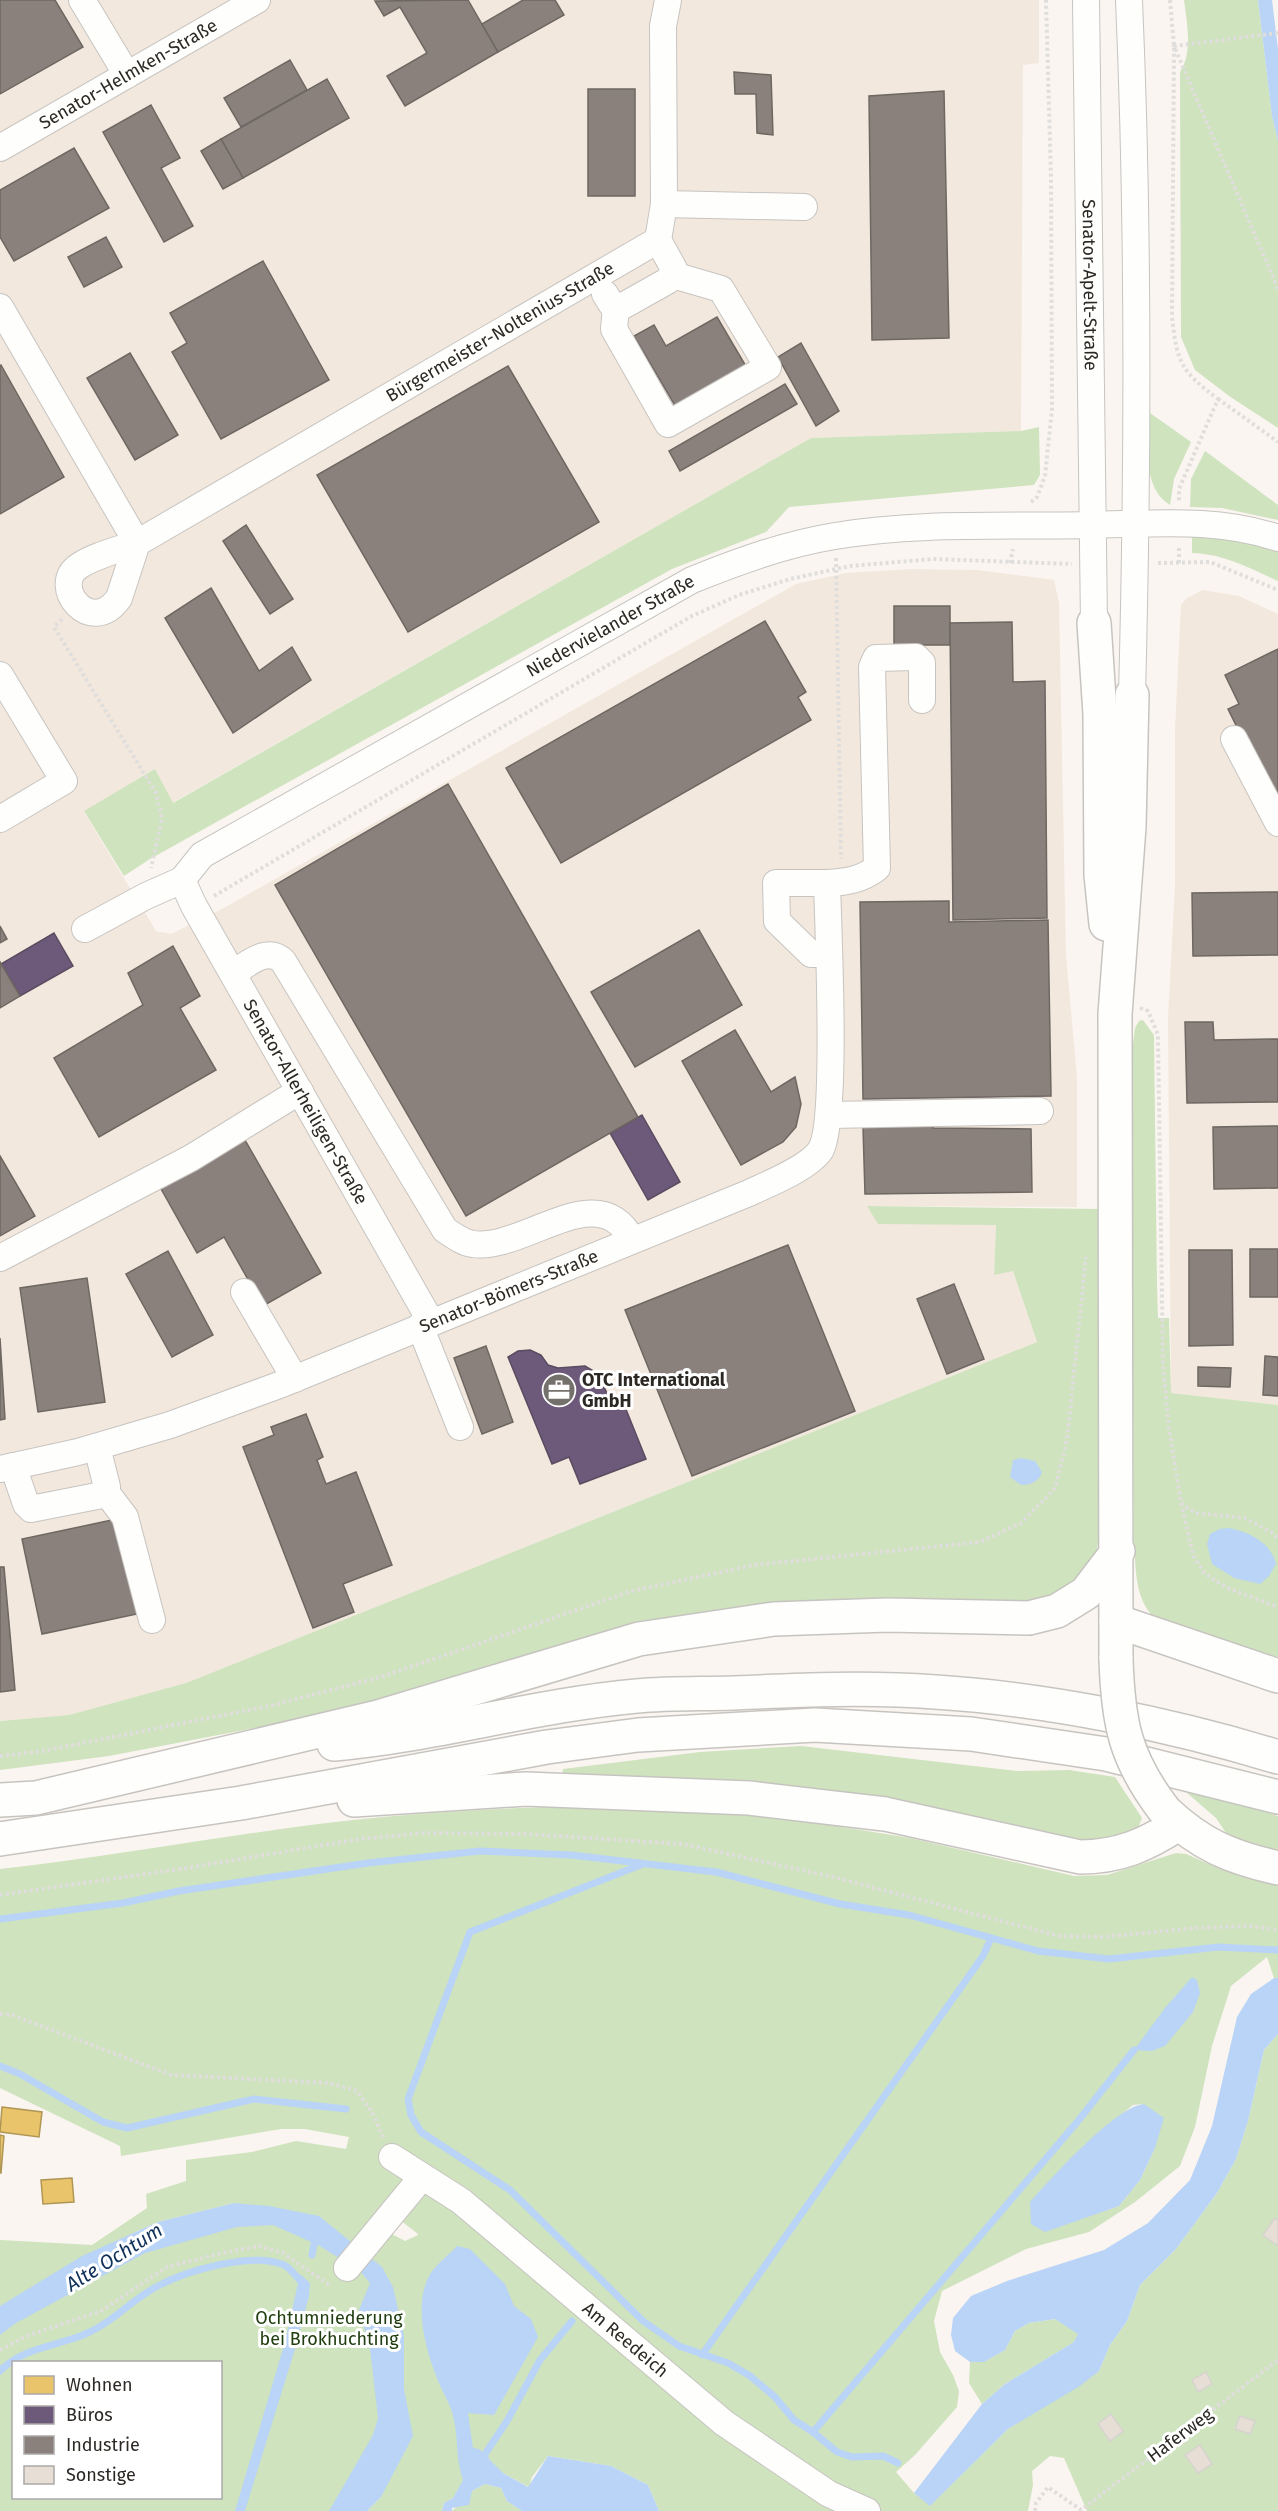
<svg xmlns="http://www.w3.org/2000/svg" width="1278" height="2511" font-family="'Fira Sans',sans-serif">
<rect width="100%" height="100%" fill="#faf5f0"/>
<g fill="#f3e8dd">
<polygon points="0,0 1039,0 1039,63 1023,65 1021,431 811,438 172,803 155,769 84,812 156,931 171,934 222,909 796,584 846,573 912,569 977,570 1054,580 1059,603 1066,955 1077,1078 1077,1207 868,1206 879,1224 996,1224 994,1274 1013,1271 1037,1342 186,1683 69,1715 0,1721"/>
<polygon points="1203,590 1239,596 1278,614 1278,1405 1171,1393 1168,1018 1175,885 1175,729 1181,605 1187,598"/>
</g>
<g fill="#cee3be" fill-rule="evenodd">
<path d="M1184 0H1258L1272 116 1278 141V428L1229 396 1195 370 1181 337 1180 72C1193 52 1187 24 1184 0Z"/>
<path d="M1150 413 1191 442 1174 479 1170 505C1141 487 1149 444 1148 414Z"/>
<polygon points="1039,427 1040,475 1034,485 789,507 766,532 672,569 150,859 124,876 84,811 155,769 173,803 811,438 1021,431"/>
<polygon points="1205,451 1278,505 1278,520 1222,508 1190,507 1191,479"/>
<path d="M1205 535 1230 536 1278 549V581C1250 568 1224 554 1192 553V537Z"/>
<path d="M1143 1020 1154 1035 1157 1287 1158 1318H1169L1171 1393 1278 1405V1657L1165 1626C1134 1608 1136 1572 1134 1540L1131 1059 1135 1028 1139 1021Z"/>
<polygon points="867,1206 1099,1209 1103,1512 1096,1555 1080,1581 1053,1599 1025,1605 909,1602 460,1679 327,1714 109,1756 0,1770 0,1721 69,1715 186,1683 1037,1342 1013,1271 994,1275 996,1225 878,1224"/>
<polygon points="801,1746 1017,1771 1069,1770 1115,1777 1142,1818 1135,1836 1104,1845 812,1789 700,1779 562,1776 563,1769 700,1752"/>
<polygon points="1186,1792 1244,1805 1278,1816 1278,1850 1243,1841 1226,1833 1216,1818"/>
<path d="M574 1806 763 1814 910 1838 1074 1876 1107 1875 1176 1853 1186 1854 1218 1868 1278 1883V1978H1274L1267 1957 1231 1986 1212 2046 1195 2127 1180 2166 1135 2202 1089 2232 1026 2249 942 2291 934 2321 940 2352 953 2375 959 2391 957 2407 915 2455 896 2472 914 2493 930 2505 1008 2429 1099 2371 1110 2345 1127 2321 1140 2285 1176 2249 1217 2193 1236 2159 1248 2121 1264 2050 1278 2034V2511H1087L1064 2458 1050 2456 1032 2471 1033 2485 1028 2511H659L648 2485 611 2466 548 2456 532 2477 529 2487 503 2473 460 2486 453 2498 444 2503 442 2511H367L381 2497 343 2511H0V2240L92 2245 147 2208 146 2194 186 2181V2160L252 2152 296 2141 346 2149 349 2137 305 2129H281L121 2156 120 2146 0 2088V1869C128 1855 255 1829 383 1817 447 1811 511 1808 574 1806ZM1176 1995 1193 2012 1178 2026 1135 2050ZM1144 2104 1155 2148 1140 2180 1119 2206 1098 2213 1083 2146 1133 2105ZM234 2203 245 2205 127 2236 158 2222ZM382 2206 418 2234V2235L405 2241 386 2231ZM14 2362H220V2498H14Z"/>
<polygon points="1055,2319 1079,2333 1074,2342 1005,2384 982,2404 969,2383 970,2362 984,2362 1005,2350 1015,2331 1029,2323"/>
<polygon points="485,2484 501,2488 507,2501 522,2511 452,2511 472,2491"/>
</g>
<g fill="#b9d4f6">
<polygon points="1258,0 1272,0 1278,49 1278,141 1272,116"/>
<path d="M1021 1458 1035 1461 1042 1472C1039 1482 1030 1485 1021 1485L1010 1477 1013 1460Z"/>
<path d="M1229 1528C1250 1532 1271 1543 1276 1564L1269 1576 1260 1584 1234 1578 1212 1564 1207 1544 1210 1534 1220 1529Z"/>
<polygon points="1192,1977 1197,1980 1200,1993 1193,2012 1165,2046 1152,2051 1134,2050 1165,2008"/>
<polygon points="1274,1978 1278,1978 1278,2034 1264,2050 1248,2121 1236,2159 1217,2193 1176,2249 1140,2285 1127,2321 1110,2345 1099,2371 1080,2386 1008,2429 930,2506 914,2493 982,2404 1005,2384 1074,2342 1078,2334 1055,2319 1029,2323 1015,2331 1005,2350 984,2362 970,2362 955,2351 951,2335 953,2318 971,2296 1007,2281 1104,2250 1148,2223 1190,2180 1212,2126 1237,2017 1251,1994"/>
<path d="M1144 2104 1164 2118 1155 2148 1140 2180 1119 2206 1045 2232 1031 2224 1030 2202C1050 2179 1116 2106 1144 2104Z"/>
<polygon points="234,2203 269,2206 319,2216 382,2267 393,2287 404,2336 404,2389 413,2436 381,2497 367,2511 329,2511 373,2435 378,2418 370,2349 359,2310 370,2283 360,2271 318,2245 273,2225 237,2227 145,2253 16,2323 0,2335 0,2306 82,2256 158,2222"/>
<path d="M457 2246 470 2249 505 2284 514 2306 531 2319 538 2337 494 2415 468 2413 473 2448 479 2449 503 2473 528 2487 548 2456 611 2466 648 2485 659 2511H522L507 2501 501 2488 485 2484 472 2491 469 2505 452 2508V2511H442L444 2503 453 2498 463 2480C455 2458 459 2435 452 2412 449 2402 443 2393 439 2383 426 2352 413 2307 429 2276 435 2265 449 2255 457 2246Z"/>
<polygon points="300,2274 310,2283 309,2296 295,2349 245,2511 235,2511 285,2342"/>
</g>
<g fill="#e9c46a" stroke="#b09655" stroke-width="1.5">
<polygon points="2,2107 42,2112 39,2137 0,2132"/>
<polygon points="0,2135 4,2136 1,2173 0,2173"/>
<polygon points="72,2178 74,2202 43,2204 41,2180"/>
</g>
<g fill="#6d597a" stroke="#5a4b60" stroke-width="1.5">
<polygon points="54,933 73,966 20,996 1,964"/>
<polygon points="642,1115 680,1182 648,1200 610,1133"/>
<polygon points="530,1350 541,1355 548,1365 558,1368 585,1366 597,1373 611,1401 621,1397 646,1459 580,1484 569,1457 552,1464 508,1357 518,1351"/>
</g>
<g fill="#8a817c" stroke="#6e6762" stroke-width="1.5">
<polygon points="0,0 55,0 83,47 0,94"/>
<polygon points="468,0 498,52 405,106 387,76 427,53 400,7 384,16 375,1"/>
<polygon points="523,0 555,0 564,15 498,52 482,24"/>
<polygon points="290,60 307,90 241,127 224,98"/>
<polygon points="734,72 771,75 773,135 757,133 756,94 735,94"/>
<polygon points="327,79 349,118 243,178 221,139"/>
<rect x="588" y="89" width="47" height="107"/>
<polygon points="944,91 949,338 872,340 869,96"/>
<polygon points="151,105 180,158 161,168 193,226 164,242 103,132"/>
<polygon points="221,139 243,178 223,189 201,151"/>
<polygon points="74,148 109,208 14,261 0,237 0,190"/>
<polygon points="106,237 122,267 84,287 68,257"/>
<polygon points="263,261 329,380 221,439 172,352 187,343 170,313"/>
<polygon points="717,317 747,368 677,409 634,336 654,325 666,346"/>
<polygon points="801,343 839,411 816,426 778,357"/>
<polygon points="130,353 178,435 135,460 87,378"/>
<polygon points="1,365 64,477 0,514 0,366"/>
<polygon points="508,366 599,522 408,632 317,475"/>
<polygon points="785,384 797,404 680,471 669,451"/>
<polygon points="246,525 293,599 270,614 223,541"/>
<polygon points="211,588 259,671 292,647 311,680 233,733 165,618"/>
<rect x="894" y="606" width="56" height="39"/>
<polygon points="765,621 806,692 798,697 811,720 561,863 506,768"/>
<polygon points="1012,622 1013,682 1045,681 1047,918 953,920 950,623"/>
<polygon points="1278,649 1278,792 1271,796 1228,709 1239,704 1225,675"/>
<polygon points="448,784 638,1117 466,1216 275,885"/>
<polygon points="1278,892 1278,955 1193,956 1192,893"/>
<polygon points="949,901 949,922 1048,920 1051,1096 863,1099 860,902"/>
<polygon points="0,926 7,939 0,943"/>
<polygon points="699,930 742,1005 635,1067 591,992"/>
<polygon points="173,946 200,996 180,1008 216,1070 99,1137 54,1058 143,1005 128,973"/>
<polygon points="0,962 20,996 0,1008"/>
<polygon points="1185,1022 1213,1022 1214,1040 1278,1039 1278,1102 1187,1103"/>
<polygon points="735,1030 771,1092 795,1077 801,1104 796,1127 783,1142 741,1165 682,1061"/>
<polygon points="933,1125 933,1128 1031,1129 1032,1192 865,1194 863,1127"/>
<polygon points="1278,1126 1278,1188 1214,1189 1213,1127"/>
<polygon points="245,1140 321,1273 263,1306 224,1237 197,1253 160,1187"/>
<polygon points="0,1156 35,1216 0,1236"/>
<polygon points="788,1245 855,1411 692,1476 625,1310"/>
<rect x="1250" y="1249" width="28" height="48"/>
<polygon points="1189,1250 1232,1250 1233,1345 1189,1346"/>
<polygon points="168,1251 213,1335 172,1357 126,1274"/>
<polygon points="87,1278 105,1402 38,1412 20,1288"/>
<polygon points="954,1284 984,1359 947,1374 917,1299"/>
<polygon points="0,1338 5,1419 0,1420"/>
<polygon points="486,1346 513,1422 482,1434 454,1358"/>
<polygon points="1265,1356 1278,1357 1278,1396 1263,1395"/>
<polygon points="1198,1367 1231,1368 1230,1387 1198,1386"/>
<polygon points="306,1414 323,1457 317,1460 326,1484 356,1472 392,1565 343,1584 354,1612 313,1628 243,1447 274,1435 271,1427"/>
<polygon points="117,1519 137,1614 42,1634 22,1539"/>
<polygon points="0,1567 4,1567 15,1690 0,1692"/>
</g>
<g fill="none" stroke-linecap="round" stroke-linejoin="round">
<g stroke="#b9d4f6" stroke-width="7">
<polyline points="643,1864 470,1932 408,2099 411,2115 421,2132 510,2190 643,2321 679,2346 728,2363 750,2376 775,2397 794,2420 813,2432 837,2452 852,2457 883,2456 898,2463"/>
<polyline points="0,1919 123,1903 179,1891 368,1863 480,1851 571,1855 716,1872 840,1904 909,1915 1038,1951 1109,1959 1218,1947 1278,1950"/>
<polyline points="0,2066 20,2074 103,2122 127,2128 254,2099 346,2109"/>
<polyline points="312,2255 316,2234"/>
<polyline points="702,2355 983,1956 991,1938"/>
<path d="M0 2371C22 2348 56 2346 83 2335 111 2324 130 2301 156 2287 185 2271 253 2251 284 2265 291 2268 298 2279 303 2284"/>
<polyline points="813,2432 1078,2121 1134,2050"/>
<polyline points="485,2462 485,2454 507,2421 540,2360 572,2321"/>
</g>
</g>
<g fill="#e7ded6" stroke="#d7d3cf" stroke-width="1.5">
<polygon points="1275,2218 1278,2221 1278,2246 1263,2235"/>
<polygon points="1206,2372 1212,2384 1198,2392 1192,2380"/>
<polygon points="1111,2414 1123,2431 1110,2441 1098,2424"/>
<polygon points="1240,2416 1255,2421 1250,2434 1235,2429"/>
<polygon points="1200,2445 1212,2464 1198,2473 1185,2455"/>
</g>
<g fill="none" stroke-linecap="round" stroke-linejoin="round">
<defs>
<g id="minor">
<polyline points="82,0 127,75"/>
<path id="s1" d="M1086 0 1094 623"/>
<path d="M1129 0C1139 231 1138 464 1132 695"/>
<path id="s2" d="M0 148 257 0"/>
<polyline points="664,204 804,207"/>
<polyline points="605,294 612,305 621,307 669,280 674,269 658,240"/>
<polyline points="0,307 137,543"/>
<polyline points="616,307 614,329 668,424 768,367 721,289 673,275"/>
<path id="s3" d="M137 543 119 598C91 638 49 586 79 566 95 555 119 550 137 543L658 240 664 204 663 26 668 0"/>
<polyline points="0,675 64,781 0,819"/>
<polyline points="1234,739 1278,823"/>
<path id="s4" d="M182 880 194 906 431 1322"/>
<path d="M827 883C847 882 861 880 877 868L872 667 876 658 916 657 922 663V700"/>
<path id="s5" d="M85 929 146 896 182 880 202 855 692 580C739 561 786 544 835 536 919 522 1005 527 1089 525 1153 524 1217 517 1278 538"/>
<path d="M233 973C248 964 267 946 283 961L445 1230C453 1235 463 1243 473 1244 525 1251 598 1175 632 1240"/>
<polyline points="829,1115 1040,1111"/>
<polyline points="0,1258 191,1158 300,1091"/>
<polyline points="244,1292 295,1379"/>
<polyline points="420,1326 460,1427"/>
<polyline points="13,1466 26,1504 31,1509 102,1495 107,1487 97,1447"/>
<path id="s6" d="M0 1469 78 1452 170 1425 282 1384 749 1193C768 1184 808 1168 820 1151 838 1124 828 927 827 883H776L777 921 811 954H828"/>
<polyline points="106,1492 125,1517 152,1620"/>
<path id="s7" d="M392 2157 461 2201 724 2423 829 2494 867 2511"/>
<polyline points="347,2268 422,2177"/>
</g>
<g id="highway">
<polyline points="1094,623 1100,714 1101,875 1106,924"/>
<polyline points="1116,1621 1278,1676"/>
<polyline points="1116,1659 1115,1014 1129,827 1132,695"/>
<path d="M334 1744C436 1735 535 1705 637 1696 669 1693 701 1694 733 1693 800 1690 868 1687 935 1692 1048 1699 1170 1724 1278 1757"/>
<polyline points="0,1800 36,1798 378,1717 639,1639 774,1619 887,1615 1029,1618 1057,1611 1086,1593 1118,1551"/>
<path d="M354 1800 526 1789 749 1798 885 1814 1080 1857C1119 1857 1146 1845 1178 1824"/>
<path d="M1165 1811C1201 1845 1230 1857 1278 1868"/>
<polyline points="0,1839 241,1803 547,1747 638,1735 815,1725 971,1734 1106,1754 1278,1797"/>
</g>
</defs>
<use href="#minor" stroke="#c7c4c0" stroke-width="28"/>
<use href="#highway" stroke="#c7c4c0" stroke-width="36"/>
<g stroke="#e0dedc" stroke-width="4" stroke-dasharray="3 3" stroke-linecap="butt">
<path d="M1170 0 1174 46 1172 317C1177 363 1181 371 1218 399L1179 489V502"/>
<polyline points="1278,33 1174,46 1278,289"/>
<polyline points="1218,399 1278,442"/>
<polyline points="1031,502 1037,497 1045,476 1052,409 1051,178 1046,0"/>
<polyline points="836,558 841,859"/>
<polyline points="1010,563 1013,549"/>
<polyline points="1158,563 1210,562 1278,590"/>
<polyline points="1179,563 1179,545"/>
<polyline points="62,619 54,627 156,793 162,819 151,868"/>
<polyline points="214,896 690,617 739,595 790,579 850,566 933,559 1072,564"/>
<polyline points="1140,1008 1148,1011 1158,1035 1163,1364 1169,1429 1181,1502 1193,1555 1204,1573 1227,1588 1278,1607"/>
<polyline points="1181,1503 1196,1513 1245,1518 1271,1532 1278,1539"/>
<polyline points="0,1756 43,1751 274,1705 384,1676 632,1591 754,1565 980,1542 1021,1523 1055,1488 1067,1440 1086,1257"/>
<polyline points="0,1895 187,1868 360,1839 425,1833 525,1834 683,1844 833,1877 1059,1936 1103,1937 1196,1928 1250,1926 1278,1930"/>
<polyline points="0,2014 12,2015 171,2075 330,2083 357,2091 373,2114 383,2137"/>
<polyline points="0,2350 24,2337 101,2311 167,2267 222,2253 259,2246 283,2253 331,2286"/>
<polyline points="1035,2511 1036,2503 1048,2487 1081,2510 1278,2360"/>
</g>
<use href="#minor" stroke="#fefefd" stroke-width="26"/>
<use href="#highway" stroke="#fefefd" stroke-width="33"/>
<defs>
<path id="highway-bridge" d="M1116 1659C1118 1723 1125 1759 1165 1811"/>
</defs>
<use href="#highway-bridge" stroke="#c7c4c0" stroke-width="36" stroke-linecap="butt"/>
<use href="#highway-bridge" stroke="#fefefd" stroke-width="33"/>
</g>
<defs>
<symbol id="office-disc" viewBox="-11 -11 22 22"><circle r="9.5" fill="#74706c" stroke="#fff"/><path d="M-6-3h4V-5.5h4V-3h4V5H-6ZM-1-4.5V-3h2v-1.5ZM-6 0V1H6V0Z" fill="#fff"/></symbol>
</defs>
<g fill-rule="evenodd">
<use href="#office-disc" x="540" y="1371" width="38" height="38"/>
</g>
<g text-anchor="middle" stroke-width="6" stroke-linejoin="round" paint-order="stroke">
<g font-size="18" fill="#2c2925" stroke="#fff">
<text dy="6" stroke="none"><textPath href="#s2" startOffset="148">Senator-Helmken-Straße</textPath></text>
<text dy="6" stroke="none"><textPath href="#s1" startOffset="285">Senator-Apelt-Straße</textPath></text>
<text dy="6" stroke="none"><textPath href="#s3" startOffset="634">Bürgermeister-Noltenius-Straße</textPath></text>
<text dy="6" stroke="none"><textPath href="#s5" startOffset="609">Niedervielander Straße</textPath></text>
<text dy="6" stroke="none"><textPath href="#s4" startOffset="254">Senator-Allerheiligen-Straße</textPath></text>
<text dy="6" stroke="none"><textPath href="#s6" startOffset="540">Senator-Bömers-Straße</textPath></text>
<text dy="6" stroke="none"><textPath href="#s7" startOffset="297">Am Reedeich</textPath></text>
<text transform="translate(1180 2435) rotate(-37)" y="6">Haferweg</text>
</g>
<g font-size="18" font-weight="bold" fill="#2c2925" stroke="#fff" text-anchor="start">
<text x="582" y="1386">OTC International<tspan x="582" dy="21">GmbH</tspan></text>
</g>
<g font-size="18" fill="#203e0f" stroke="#fff">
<text x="329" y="2324">Ochtumniederung<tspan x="329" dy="21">bei Brokhuchting</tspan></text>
</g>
<g font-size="20" font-style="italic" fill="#10325a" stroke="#fff">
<text transform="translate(114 2257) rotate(-32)" y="7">Alte Ochtum</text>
</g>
</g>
<rect x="12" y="2361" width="210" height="138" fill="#ffffff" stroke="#aba9a8" stroke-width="1.5"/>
<rect x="24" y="2376" width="30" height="18" fill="#e9c46a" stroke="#aba9a8" stroke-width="1.5"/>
<text x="66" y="2391" font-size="18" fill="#2c2925">Wohnen</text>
<rect x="24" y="2406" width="30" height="18" fill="#6d597a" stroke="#aba9a8" stroke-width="1.5"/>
<text x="66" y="2421" font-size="18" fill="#2c2925">Büros</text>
<rect x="24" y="2436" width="30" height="18" fill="#8a817c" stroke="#aba9a8" stroke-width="1.5"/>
<text x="66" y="2451" font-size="18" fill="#2c2925">Industrie</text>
<rect x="24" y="2466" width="30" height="18" fill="#e7ded6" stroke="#aba9a8" stroke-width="1.5"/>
<text x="66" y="2481" font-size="18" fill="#2c2925">Sonstige</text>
</svg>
